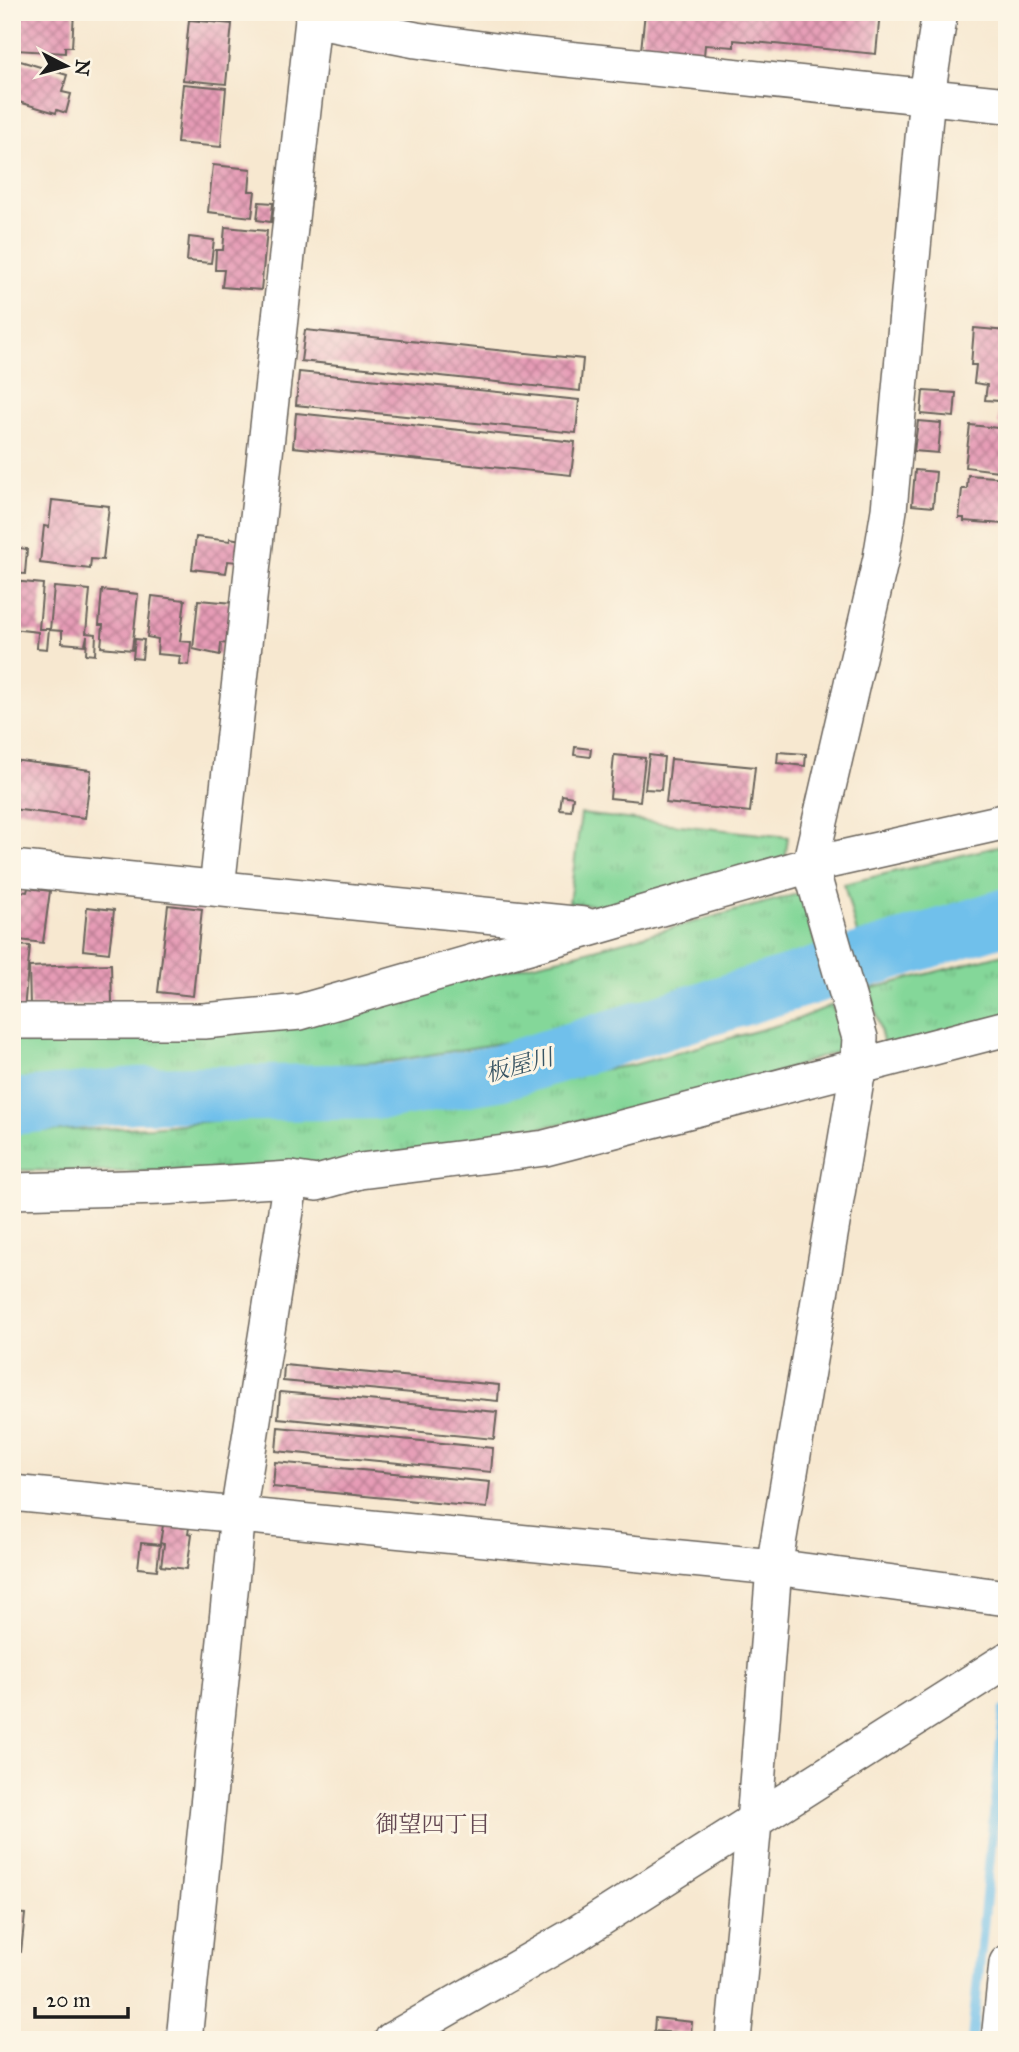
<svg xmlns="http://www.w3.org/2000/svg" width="1019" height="2052" font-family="'IM FELL Great Primer','Noto Serif JP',serif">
<defs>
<pattern id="grass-tufts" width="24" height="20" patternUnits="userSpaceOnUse" patternTransform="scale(1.75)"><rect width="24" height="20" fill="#84d799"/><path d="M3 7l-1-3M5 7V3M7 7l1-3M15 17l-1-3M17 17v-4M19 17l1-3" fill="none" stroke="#71b883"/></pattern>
<pattern id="building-cross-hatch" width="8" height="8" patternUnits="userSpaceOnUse" patternTransform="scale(1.75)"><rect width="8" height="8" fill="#e69bb6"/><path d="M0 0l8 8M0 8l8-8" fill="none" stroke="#ba7e93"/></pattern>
</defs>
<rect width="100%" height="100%" fill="#fcf5e5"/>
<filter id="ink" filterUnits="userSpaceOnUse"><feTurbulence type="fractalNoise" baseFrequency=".0143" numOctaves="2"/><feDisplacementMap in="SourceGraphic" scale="14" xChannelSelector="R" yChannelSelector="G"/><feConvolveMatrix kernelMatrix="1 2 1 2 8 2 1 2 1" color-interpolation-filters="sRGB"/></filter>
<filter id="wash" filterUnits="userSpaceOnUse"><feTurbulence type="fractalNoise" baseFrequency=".00686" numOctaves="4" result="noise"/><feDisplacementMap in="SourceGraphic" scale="28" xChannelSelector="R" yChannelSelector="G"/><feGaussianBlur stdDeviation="1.57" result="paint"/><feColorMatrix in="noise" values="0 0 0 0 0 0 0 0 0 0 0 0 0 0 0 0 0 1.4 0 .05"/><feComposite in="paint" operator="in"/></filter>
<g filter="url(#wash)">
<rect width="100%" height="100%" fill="#f7e8d0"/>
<g fill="url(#grass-tufts)" stroke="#507a5a" stroke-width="2">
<polygon points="581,814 788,837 785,861 626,907 569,903"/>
<polygon points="1007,844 1007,897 857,934 844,884"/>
<polygon points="801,893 817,949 555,1034 393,1061 241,1072 12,1081 12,1030 289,1020 565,957"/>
<polygon points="1007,953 1007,1020 886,1053 870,989"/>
<polygon points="832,1005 847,1048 709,1097 332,1165 126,1172 12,1170 12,1132 151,1127 344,1108 633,1065 796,1020"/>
</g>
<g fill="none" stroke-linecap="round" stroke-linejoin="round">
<polyline stroke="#6fc0eb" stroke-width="10" points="972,2040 1004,1711"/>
<polyline stroke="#6fc0eb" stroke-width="56" points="12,1107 136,1095 391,1091 498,1073 1007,916"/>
</g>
<g id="blocks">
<g fill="url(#building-cross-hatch)">
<polygon points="13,12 74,12 72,47 65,47 65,53 16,50 15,59 12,58"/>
<polygon points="190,12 233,12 232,22 189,18"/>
<polygon points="645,12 880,12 876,54 734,40 734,47 705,45 704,56 641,50"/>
<polygon points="189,20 232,24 226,84 183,80"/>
<polygon points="17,60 67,75 62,92 71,94 66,113 57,110 56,113 12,100 12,64 16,65"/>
<polygon points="183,84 226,88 221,147 177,143"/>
<polygon points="213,165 251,169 249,191 255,191 252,217 208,212"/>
<polygon points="259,202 273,203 271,222 257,220"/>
<polygon points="225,227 267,231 261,290 222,287 224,270 215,270 216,250 223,250"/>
<polygon points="189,237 214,240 211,263 187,261"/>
<polygon points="974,328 1007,331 1007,425 998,424 1000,401 985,400 987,385 974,383 976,365 971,365"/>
<polygon points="305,330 583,359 580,391 301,361"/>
<polygon points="299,372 579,400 576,433 296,405"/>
<polygon points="923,391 956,393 954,417 921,414"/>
<polygon points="296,413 575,442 571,475 293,447"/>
<polygon points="918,421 941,423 938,453 914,451"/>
<polygon points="970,425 1007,429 1007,472 965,467"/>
<polygon points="915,470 936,472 933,507 912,505"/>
<polygon points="968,475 1007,478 1003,524 964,521 964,518 959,518 962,489 967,489"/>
<polygon points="52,500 109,506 103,560 91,559 90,569 40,563 44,526 49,527"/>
<polygon points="196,537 230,541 230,538 241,540 238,562 228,561 226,573 192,569"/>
<polygon points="12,547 27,549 25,574 12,573"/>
<polygon points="12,581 43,584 39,629 49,629 47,649 37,648 38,632 12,629"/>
<polygon points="54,587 90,590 86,633 96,634 95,655 86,654 87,636 85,645 62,643 62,631 50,630"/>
<polygon points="102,590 138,594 132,650 101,647 103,625 99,625"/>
<polygon points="152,596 185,600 180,641 191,642 189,665 179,664 180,656 157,654 158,639 147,637"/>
<polygon points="198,600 234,603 230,644 221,643 220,655 193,649"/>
<polygon points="135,639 144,640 142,659 133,658"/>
<polygon points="575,747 591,749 590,757 574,755"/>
<polygon points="778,752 806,754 805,766 777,763"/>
<polygon points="614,755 645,758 640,801 610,798"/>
<polygon points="649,755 664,757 661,790 645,789"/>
<polygon points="671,759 755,767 750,812 666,803"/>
<polygon points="12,760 91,770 85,818 12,809"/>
<polygon points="562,795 573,797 571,811 560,810"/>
<polygon points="28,888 50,891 43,943 12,939 12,890 27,892"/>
<polygon points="168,905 202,909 193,996 158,992"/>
<polygon points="87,907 114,910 109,953 83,950"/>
<polygon points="12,945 30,946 24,1010 12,1009"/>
<polygon points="111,964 112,1004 30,1007 29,967"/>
<polygon points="284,1365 499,1385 498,1401 283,1381"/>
<polygon points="280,1392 497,1412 494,1439 278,1418"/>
<polygon points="278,1427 493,1448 491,1472 276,1451"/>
<polygon points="275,1462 490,1482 487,1508 273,1487"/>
<polygon points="163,1525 189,1528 188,1533 192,1534 187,1569 161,1566 164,1544 160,1543"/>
<polygon points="141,1543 160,1545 157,1570 138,1568"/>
<polygon points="12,1913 25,1914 21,1952 12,1951"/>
<polygon points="655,2018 692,2022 691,2034 654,2031"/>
</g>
</g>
</g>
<g filter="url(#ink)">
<use href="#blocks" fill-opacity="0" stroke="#69635b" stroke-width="2"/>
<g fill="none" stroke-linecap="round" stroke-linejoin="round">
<defs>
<g id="minor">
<polyline points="313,20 416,40 510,53 1007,105"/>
<polyline points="12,868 584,925"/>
<polyline points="217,888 313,20 312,12"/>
<polyline points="12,1021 204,1021 300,1012 810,865 1007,821"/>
<polyline points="12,1191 162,1187 291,1179 317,1183 360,1171 545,1148 1007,1028"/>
<polyline points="12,1493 774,1567 1007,1598"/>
<polyline points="184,2040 238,1514 291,1179"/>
<polyline points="392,2040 573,1936 1007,1660"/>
<polyline points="733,2040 754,1823 774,1567 858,1069 860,1038 810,865 881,558 889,510 927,95 940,12"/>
<polyline points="999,2040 1007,1963"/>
</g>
</defs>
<use href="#minor" stroke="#69635b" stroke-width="38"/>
<use href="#minor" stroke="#fff" stroke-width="35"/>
</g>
</g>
<g text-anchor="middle" stroke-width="6" stroke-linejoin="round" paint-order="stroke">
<g font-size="23" font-style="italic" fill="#395564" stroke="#fcf5e5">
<text transform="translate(519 1065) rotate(-15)" y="8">板屋川</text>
</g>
<g font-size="23" fill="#634852" stroke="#fcf5e5">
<text x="433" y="1832">御望四丁目</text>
</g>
</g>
<rect width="1019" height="2052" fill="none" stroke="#fcf5e5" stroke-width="42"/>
<g transform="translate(66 66) rotate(96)" stroke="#fcf5e5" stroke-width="5" paint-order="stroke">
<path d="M0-5L12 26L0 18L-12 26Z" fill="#1c1c1c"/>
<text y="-10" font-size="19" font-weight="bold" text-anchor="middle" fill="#1c1c1c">N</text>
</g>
<path d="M35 2007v10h93v-10" fill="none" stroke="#1c1c1c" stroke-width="3.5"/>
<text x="46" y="2007" font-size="21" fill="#1c1c1c" stroke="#fcf5e5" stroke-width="5" paint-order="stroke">20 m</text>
</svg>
